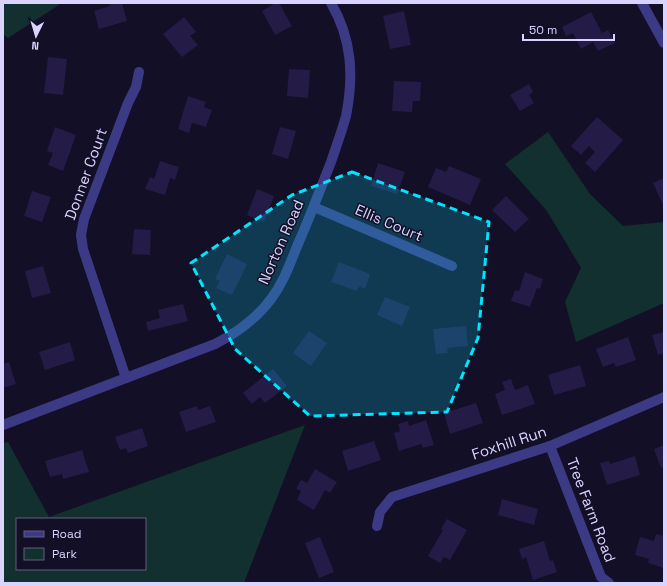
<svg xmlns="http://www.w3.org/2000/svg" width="667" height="586" font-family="'Space Grotesk',sans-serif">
<rect width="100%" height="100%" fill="#130f26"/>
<g fill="#12302f" fill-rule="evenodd">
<polygon points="3,3 62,3 8,38 3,34"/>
<polygon points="548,132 590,194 623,226 664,222 664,303 576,342 565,302 581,268 547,211 505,164"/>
<path d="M305 425 244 583H3V443L8 442 49 517ZM17 519H145V569H17Z"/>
</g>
<g fill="#241b47">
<polygon points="109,3 122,3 127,21 99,29 94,11 110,6"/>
<polygon points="275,3 279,3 292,26 275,35 262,11"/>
<polygon points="404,11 411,45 390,49 383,16"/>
<polygon points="591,12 602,33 608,30 615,43 598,51 593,42 581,49 573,33 566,36 562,27"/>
<polygon points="184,17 196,32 190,36 198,45 182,57 163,34"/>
<polygon points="48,57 67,59 63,95 44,93"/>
<polygon points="289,69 310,70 308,98 287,96"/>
<polygon points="394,81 421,82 420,101 413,101 412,112 392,111"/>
<polygon points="529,84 533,92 529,95 534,103 520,111 510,95"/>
<polygon points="188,96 206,102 204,107 212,110 206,127 192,123 189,133 178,129"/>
<polygon points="597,117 623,140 595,172 585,163 595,152 589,146 581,155 571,146"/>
<polygon points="55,127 76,135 63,171 48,165 53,153 47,151"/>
<polygon points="280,127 296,131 288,159 272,154"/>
<polygon points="160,161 179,167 175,180 170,178 165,195 145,189 150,177 154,179"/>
<polygon points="378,163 405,172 397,194 371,186"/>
<polygon points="449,166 481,179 470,205 428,187 436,168 446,172"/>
<polygon points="664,178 664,204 663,205 653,183"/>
<polygon points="257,189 274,196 264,222 247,215"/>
<polygon points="32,191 51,197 42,222 24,216"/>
<polygon points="506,196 529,219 515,232 492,210"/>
<polygon points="134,229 151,230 150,255 132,254"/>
<polygon points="227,254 247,264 232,295 216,288 220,281 215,279"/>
<polygon points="339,262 370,274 365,289 359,286 357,291 331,282"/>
<polygon points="43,266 51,293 32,298 25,271"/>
<polygon points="525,272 543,279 540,289 537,288 530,307 511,301 515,290 519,291"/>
<polygon points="385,297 410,307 402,326 377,315"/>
<polygon points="183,304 188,321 148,331 146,322 160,318 158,310"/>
<polygon points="466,326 468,346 447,348 448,353 436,354 433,329"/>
<polygon points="309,331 327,343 311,366 293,353"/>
<polygon points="664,332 664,353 658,355 652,335"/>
<polygon points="628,337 636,360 616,367 614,363 603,367 596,349"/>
<polygon points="70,342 75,360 45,370 39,352"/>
<polygon points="9,362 16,384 3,388 3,364"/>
<polygon points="580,365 586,386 554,395 548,375"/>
<polygon points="273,369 287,386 265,403 260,397 252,404 243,393"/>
<polygon points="511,379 515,390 528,385 535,404 502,415 495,394 505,390 502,382"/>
<polygon points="476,403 483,423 450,434 444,413"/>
<polygon points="197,406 198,410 210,406 216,422 186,432 179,412"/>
<polygon points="426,420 434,445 423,448 421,444 399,451 394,433 400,431 398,424 408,421 409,426"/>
<polygon points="142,428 148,446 128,453 126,448 120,450 115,437"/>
<polygon points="374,441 381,460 348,471 342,451"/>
<polygon points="664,445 664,467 661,468 654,449"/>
<polygon points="82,450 89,472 63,479 62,474 50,477 45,461"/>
<polygon points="635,456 640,475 607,485 600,463 609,461 610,464"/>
<polygon points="315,469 337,482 330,493 325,490 314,510 297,500 301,491 296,489 301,480 307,483"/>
<polygon points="502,499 538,509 534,525 498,515"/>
<polygon points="447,519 467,530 450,560 444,557 440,563 428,556 443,530 441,529"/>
<polygon points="656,534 664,536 663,543 664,543 664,568 648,563 649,559 635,555 640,537 654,541"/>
<polygon points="320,537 334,572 319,578 305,543"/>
<polygon points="544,541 550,561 553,560 557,572 533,580 526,557 522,559 519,549"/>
</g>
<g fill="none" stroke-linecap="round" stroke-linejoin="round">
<g stroke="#3d3a85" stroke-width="10">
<polyline points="642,3 664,43"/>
<polyline points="314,207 452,266"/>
<polyline points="126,378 83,249 81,235 84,219 128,103 136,87 139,72"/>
<path d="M3 425 215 344C237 333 256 319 271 299 284 282 290 263 298 244 310 217 320 190 331 162 336 147 342 131 346 116 354 76 352 39 331 3"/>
<polyline points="550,446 601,577 609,583"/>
<polyline points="377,526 380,512 392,497 550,446 664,397"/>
</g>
</g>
<path fill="#00e5ff" fill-opacity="0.2" stroke="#00e5ff" stroke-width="3" stroke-dasharray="8 5" stroke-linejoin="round" d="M352 172 489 222 478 338 447 412 310 416 235 349 191 263 292 195Z"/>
<g text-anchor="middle" stroke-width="3" stroke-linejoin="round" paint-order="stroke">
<g font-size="15" fill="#d9d4ff" stroke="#130f26">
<text transform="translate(86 174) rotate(-70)" y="5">Donner Court</text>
<text transform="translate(389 223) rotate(23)" y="5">Ellis Court</text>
<text transform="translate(281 242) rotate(-66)" y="5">Norton Road</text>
<text transform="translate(509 443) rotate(-18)" y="5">Foxhill Run</text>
<text transform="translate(591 510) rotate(69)" y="5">Tree Farm Road</text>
</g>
</g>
<rect width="667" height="586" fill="none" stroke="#d9d4ff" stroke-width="8"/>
<rect x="16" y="518" width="130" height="52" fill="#130f26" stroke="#625e7d"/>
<rect x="24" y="531" width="20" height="6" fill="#3d3a85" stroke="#625e7d"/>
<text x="52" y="538" font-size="12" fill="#d9d4ff">Road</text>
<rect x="24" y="548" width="20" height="12" fill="#12302f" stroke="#625e7d"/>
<text x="52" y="558" font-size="12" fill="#d9d4ff">Park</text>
<g transform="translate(36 36) rotate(185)" stroke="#130f26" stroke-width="3" paint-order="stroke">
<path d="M0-3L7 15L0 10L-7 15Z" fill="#d9d4ff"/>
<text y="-6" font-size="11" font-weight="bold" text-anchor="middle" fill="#d9d4ff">N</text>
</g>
<path d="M523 34v6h91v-6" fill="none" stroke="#d9d4ff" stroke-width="2"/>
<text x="529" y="34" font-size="12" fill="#d9d4ff" stroke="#130f26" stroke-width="3" paint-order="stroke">50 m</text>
</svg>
